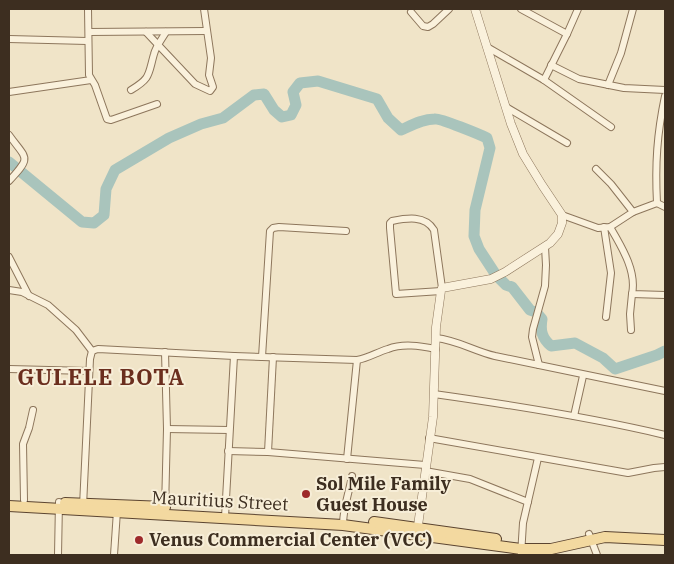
<svg xmlns="http://www.w3.org/2000/svg" width="674" height="564" font-family="'IBM Plex Serif',serif">
<rect width="100%" height="100%" fill="#f0e4c8"/>
<g fill="none" stroke-linecap="round" stroke-linejoin="round">
<path stroke="#a9c4bc" stroke-width="11" d="M9 162 82 222 94 223 104 215 106 189 115 170 169 138 201 124 223 118 254 95 264 94 274 110 282 117 291 115 296 105 293 92 300 83 318 81 377 99 388 118 401 130C412 125 423 119 435 119 440 118 481 135 487 138L490 148 475 210 474 236 479 249 496 275 506 285 512 287 530 310 536 312 542 319C540 331 542 338 551 346L575 343 603 358 615 369 657 355 665 351"/>
<defs>
<g id="minor">
<polyline points="88,9 89,75 95,85 107,119 111,120 157,104"/>
<polyline points="521,9 567,34"/>
<polyline points="411,12 423,26 428,27 433,24 449,9"/>
<polyline points="89,32 206,31"/>
<polyline points="146,32 195,84 210,91 213,87 209,75 211,58 204,9"/>
<polyline points="9,39 87,41"/>
<polyline points="487,47 544,80 611,127"/>
<polyline points="551,65 579,79 624,88 665,90"/>
<polyline points="544,80 567,34 578,9"/>
<polyline points="608,85 621,53 633,9"/>
<path d="M131 90C151 78 148 75 154 54 156 46 162 39 166 32"/>
<polyline points="9,92 91,80"/>
<polyline points="506,107 567,143"/>
<path d="M9 135C27 160 32 156 9 181"/>
<polyline points="596,169 611,184 633,212"/>
<polyline points="657,203 665,207"/>
<path d="M562 215 598 228 610 227 633 212 657 203C655 164 657 134 665 96"/>
<polyline points="604,227 611,273 606,317"/>
<path d="M610 227C621 246 637 271 632 294L665 295"/>
<polyline points="9,257 29,296"/>
<polyline points="9,290 22,292 48,305 76,330 92,351"/>
<path d="M441 291 396 294 390 228V223L392 221C407 218 425 215 434 230L442 288"/>
<polyline points="631,330 630,314 632,294"/>
<path d="M436 338C457 340 474 351 495 356 552 368 608 379 665 391"/>
<path d="M92 351 98 349 234 356 357 360C369 358 377 352 388 349 403 343 420 346 436 349"/>
<polyline points="262,357 270,231 273,228 279,227 346,231"/>
<polyline points="539,365 532,337 533,329 545,286 546,265 545,247"/>
<polyline points="9,369 89,371"/>
<path d="M434 394C512 405 589 417 665 435"/>
<polyline points="574,416 583,376"/>
<polyline points="167,429 229,430"/>
<polyline points="429,438 628,473 654,468 665,467"/>
<polyline points="228,451 268,452 425,465"/>
<polyline points="268,452 273,357"/>
<polyline points="347,459 357,360"/>
<polyline points="425,471 470,479 528,502"/>
<polyline points="24,500 23,444 29,428 33,410"/>
<polyline points="83,506 90,359 92,351"/>
<polyline points="165,509 167,429 165,352"/>
<polyline points="225,517 234,356"/>
<path d="M343 525C343 508 349 493 352 476"/>
<polyline points="589,534 597,555"/>
<polyline points="58,555 59,502"/>
<polyline points="114,555 117,511"/>
<polyline points="521,555 523,523 538,458"/>
</g>
<polyline id="tertiary" points="417,533 433,417 436,327 441,291 442,288 491,279 505,272 550,243 558,234 562,223 562,215 542,185 523,154 511,124 475,9"/>
<g id="primary">
<polyline points="65,503 165,507"/>
<polyline points="9,506 343,525 521,549 551,549 605,537 665,540"/>
<polyline points="374,522 496,539"/>
</g>
</defs>
<use href="#minor" stroke="#8d765c" stroke-width="8"/>
<use href="#tertiary" stroke="#8d765c" stroke-width="9"/>
<use href="#primary" stroke="#5b4430" stroke-width="12"/>
<use href="#minor" stroke="#faf1dc" stroke-width="6"/>
<use href="#tertiary" stroke="#faf1dc" stroke-width="8"/>
<use href="#primary" stroke="#f3d9a0" stroke-width="10"/>
</g>
<g fill="#9e2a2b" stroke="#f7eed8" stroke-width="2">
<circle cx="306" cy="494" r="5"/>
<circle cx="139" cy="540" r="5"/>
</g>
<g text-anchor="middle" stroke-width="4" stroke-linejoin="round" paint-order="stroke">
<g font-size="18" font-weight="bold" fill="#3d2e20" stroke="#f7eed8" text-anchor="start">
<text x="316" y="490">Sol Mile Family<tspan x="316" dy="21">Guest House</tspan></text>
<text x="149" y="546">Venus Commercial Center (VCC)</text>
</g>
<g font-size="18" fill="#3d2e20" stroke="#f7eed8">
<text transform="translate(220 501) rotate(3)" y="6">Mauritius Street</text>
</g>
<g font-size="22" font-weight="bold" letter-spacing="1" fill="#6b2e1e" stroke="#f7eed8">
<text x="101" y="385">GULELE BOTA</text>
</g>
</g>
<rect width="674" height="564" fill="none" stroke="#3d2e20" stroke-width="20"/>
</svg>
